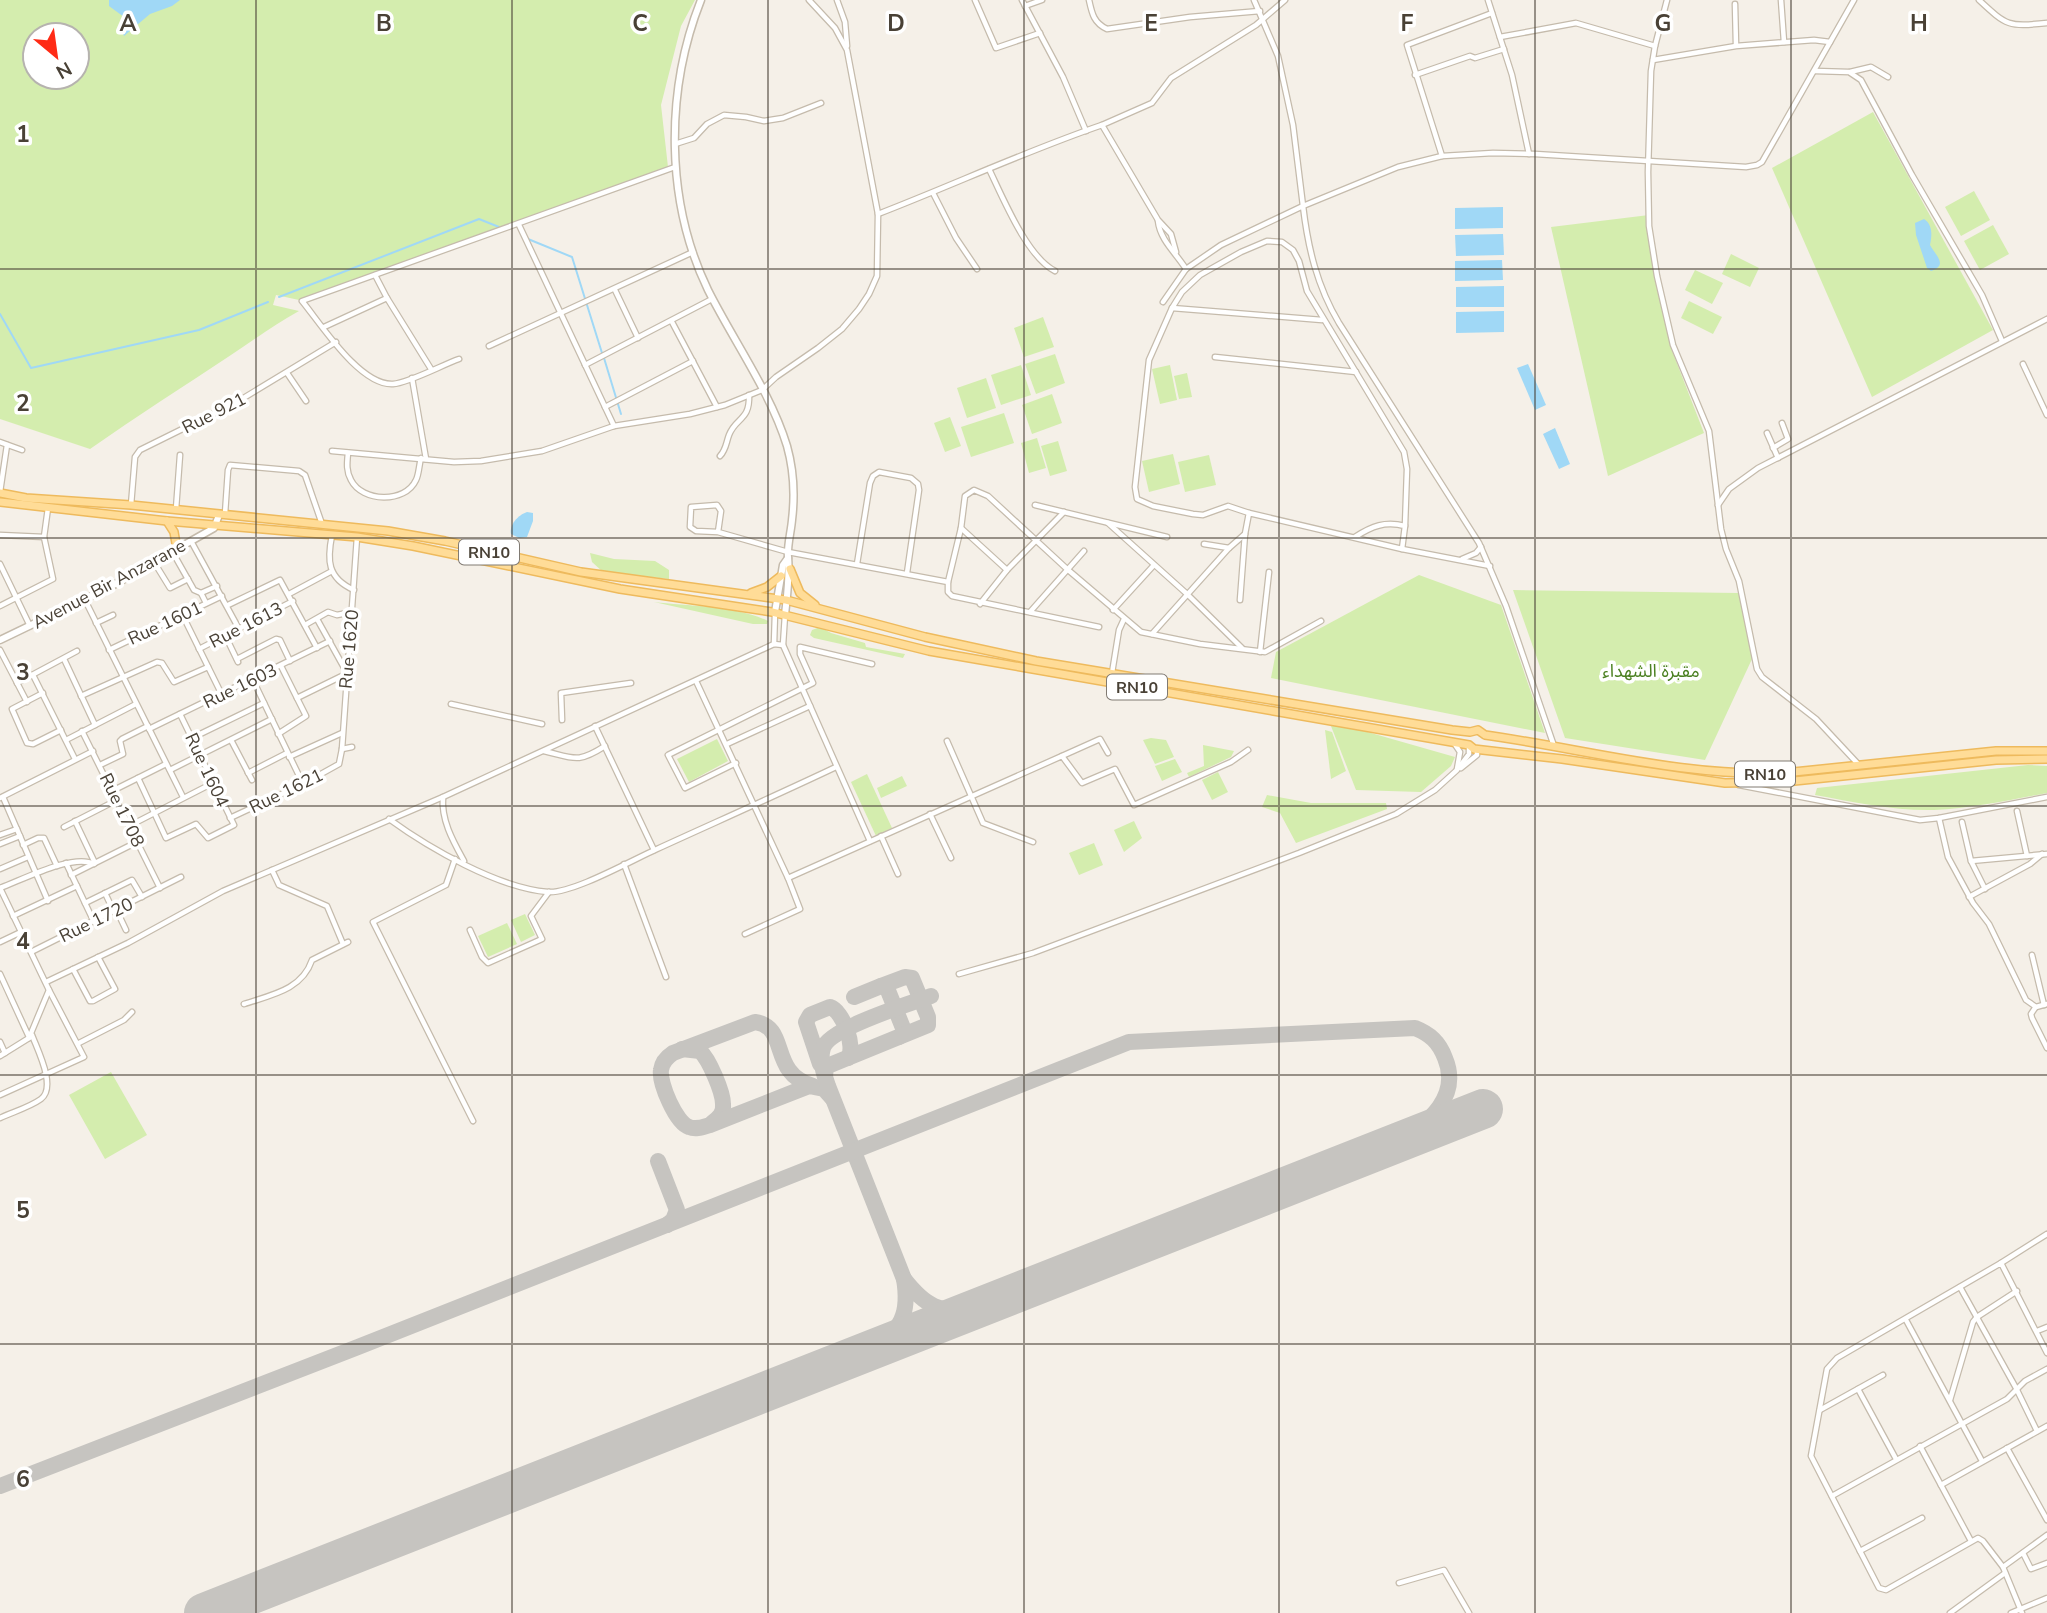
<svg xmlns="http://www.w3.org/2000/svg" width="2047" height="1613" font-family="'Nunito Sans','Noto Sans Arabic',sans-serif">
<rect width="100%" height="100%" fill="#f5f0e8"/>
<g fill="#d4edae" fill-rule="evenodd">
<path d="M0 0H695L681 26 661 105 668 167 323 294 299 300 276 295 273 305 299 311C275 324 254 340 231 355 184 386 137 416 90 449L0 419ZM35 35H77V77H35Z"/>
<polygon points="1873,112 1993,330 1872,397 1772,168"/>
<polygon points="1974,191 1990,220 1961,236 1945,207"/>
<polygon points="1649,215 1671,348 1704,433 1608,476 1551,227"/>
<polygon points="1993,225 2009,254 1980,270 1964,241"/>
<polygon points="1731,254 1759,268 1750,287 1722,274"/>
<polygon points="1695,270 1723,283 1712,304 1685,290"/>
<polygon points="1689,301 1722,317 1713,334 1681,318"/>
<polygon points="1043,317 1054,347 1024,357 1014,328"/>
<polygon points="1055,354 1065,383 1036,394 1025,364"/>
<polygon points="1021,365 1031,395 1001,405 991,375"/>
<polygon points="1170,365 1177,400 1160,404 1152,369"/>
<polygon points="1187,373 1192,397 1179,399 1174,376"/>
<polygon points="986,378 996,408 967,418 957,388"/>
<polygon points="1052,394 1062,423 1032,434 1022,405"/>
<polygon points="1004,413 1014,443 971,457 961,427"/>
<polygon points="950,417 961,446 945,452 934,423"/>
<polygon points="1037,438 1046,468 1029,473 1021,443"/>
<polygon points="1058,441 1067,471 1050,476 1041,446"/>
<polygon points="1173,454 1180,484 1149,492 1142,461"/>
<polygon points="1209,455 1216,485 1185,492 1178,462"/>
<polygon points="590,553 614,559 655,561 669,570 669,579 603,572 592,562"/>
<polygon points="1419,575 1501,605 1545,733 1271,678 1276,652"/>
<polygon points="1513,590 1739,593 1752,659 1705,760 1565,738"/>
<path d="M654 602C688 606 737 606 768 621L767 624H753Z"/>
<polygon points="820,627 831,633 865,643 866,647 905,654 903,658 814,638 810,635 812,630"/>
<polygon points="1329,721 1455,757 1451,766 1421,792 1356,790"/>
<polygon points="1325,730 1332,732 1346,771 1331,779"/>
<polygon points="1151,738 1166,740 1174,757 1155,764 1143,740"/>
<polygon points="717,739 728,761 689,782 677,759"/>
<polygon points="1203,745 1234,751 1231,757 1189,777 1187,773 1204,766"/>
<polygon points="1175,759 1182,772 1162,781 1155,766"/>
<path d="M2028 765 2047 766V793C2010 800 1972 808 1934 810 1894 811 1854 802 1815 795L1817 788Z"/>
<polygon points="1218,772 1228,792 1212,800 1202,780"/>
<polygon points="867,774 892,828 876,836 851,782"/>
<polygon points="902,776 907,786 881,798 877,788"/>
<polygon points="1267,795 1311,803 1386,803 1387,809 1296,843 1280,813 1262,807"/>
<polygon points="1134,821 1142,838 1124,852 1114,830"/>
<polygon points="1094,843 1103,865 1079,875 1069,853"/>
<polygon points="525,914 535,935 521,942 511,920"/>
<polygon points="507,923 517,944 488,957 478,936"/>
<polygon points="111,1072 147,1135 105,1159 69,1095"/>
</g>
<g fill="#a0d8f6">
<polygon points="109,0 180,0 172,6 150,14 124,36 121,28 124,17 109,6"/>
<polygon points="1503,207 1503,228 1455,229 1455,208"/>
<path d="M1924 219C1933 225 1932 235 1930 245 1935 255 1949 265 1931 271L1927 268 1916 235 1915 223Z"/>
<polygon points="1503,234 1504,255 1456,256 1455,235"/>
<polygon points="1502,260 1503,280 1455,281 1455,261"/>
<polygon points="1504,286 1504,307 1456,307 1456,287"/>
<polygon points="1504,311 1504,332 1456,333 1456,312"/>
<polygon points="1528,364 1546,405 1535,410 1517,368"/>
<polygon points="1555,428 1570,464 1559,469 1543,434"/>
<path d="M527 512 533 513V521L527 537 519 538 511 534C509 525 518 515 527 512Z"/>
</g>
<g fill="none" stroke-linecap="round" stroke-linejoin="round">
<g stroke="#a0d8f6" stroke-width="2">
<polyline points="528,239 572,257 602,353"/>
<polyline points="279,297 479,219 499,227"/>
<polyline points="0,314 31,368 199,330 268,302"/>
<polyline points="604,358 621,414"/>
</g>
<g stroke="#c6c4c0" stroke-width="16">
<polyline points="854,997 881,986 887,988 903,1028 904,1033 899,1037"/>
<path d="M682 1049 700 1051C709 1059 723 1092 723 1104 724 1113 719 1118 712 1123"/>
<path d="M820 1064 806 1022 810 1015 830 1007C843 1011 856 1047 848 1058"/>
<polyline points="825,1076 826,1067 830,1065 928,1025 928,1017 912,978 905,977 881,986"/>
<path d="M813 1086C768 1073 790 1027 755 1022L673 1053C667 1057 662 1062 661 1070 659 1083 676 1123 689 1127 696 1130 703 1127 710 1125L809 1086 824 1089 832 1098"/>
<polyline points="658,1161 677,1210 673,1220 667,1225"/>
<path d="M904 1279 828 1086C824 1075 819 1060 823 1048 830 1028 909 1004 931 996"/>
<path d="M872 1350C901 1329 910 1315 904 1279 926 1307 939 1313 975 1309"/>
<path d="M0 1486 358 1347 1129 1042 1415 1028C1430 1034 1439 1042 1445 1058 1461 1096 1429 1122 1400 1142"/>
</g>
<polyline stroke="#c6c4c0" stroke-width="40" points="204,1613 1483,1109"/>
<defs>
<g id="minor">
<polyline points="837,0 845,22 847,46"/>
<polyline points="975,0 996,48 1040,33"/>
<polyline points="1022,0 1063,77 1086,131"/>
<path d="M1089 0C1092 14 1094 23 1107 29L1190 17 1260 11"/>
<polyline points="1254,0 1278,56 1293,125 1303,206 1398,167 1442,156 1493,153 1535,154 1746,167 1757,165 1762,162 1854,0"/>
<polyline points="1488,0 1512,75 1529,154"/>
<polyline points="1667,0 1655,46 1651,71 1648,172 1649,226 1657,276 1673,345 1709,431 1721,529 1726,549 1739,581 1757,669 1762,677 1816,719 1859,765"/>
<polyline points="1781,0 1784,42"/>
<path d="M1979 0C2007 26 2008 27 2047 23"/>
<polyline points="1735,4 1736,45"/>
<polyline points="1025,6 1042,0"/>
<polyline points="1500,37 1576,23 1655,46"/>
<polyline points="1653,60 1736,46 1814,40 1830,42"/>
<polyline points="1815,71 1849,72 1861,80 1912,175 1982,295 2002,341"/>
<polyline points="1850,72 1871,67 1888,77"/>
<polyline points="1415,75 1470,56 1475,58 1504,49"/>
<polyline points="1102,125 1152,103 1171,78 1256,25 1285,0"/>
<polyline points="675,144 694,138 707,124 724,115 746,117 764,121 783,118 821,103"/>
<polyline points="1442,156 1407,45 1492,13"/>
<path d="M989 169C1003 198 1027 257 1055 271"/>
<polyline points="933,193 956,238 977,269"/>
<path d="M878 214C953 185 1026 151 1102 125L1158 220 1171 234 1176 252"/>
<path d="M1158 221C1160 240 1176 253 1186 269"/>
<polyline points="519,225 614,426"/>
<polyline points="615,290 638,338"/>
<polyline points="387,298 431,369"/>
<path d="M1163 302 1186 269 1221 245 1303 206C1308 248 1317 286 1339 323L1479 543 1506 606 1554 746"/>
<polyline points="1172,308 1322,320"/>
<polyline points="672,322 717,407"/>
<polyline points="324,327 387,298 375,275"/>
<polyline points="489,346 693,252"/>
<polyline points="1215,357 1356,372"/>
<path d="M459 359C442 365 409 383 393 384 360 386 321 324 302 301L675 167"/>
<polyline points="2023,364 2047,415"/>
<polyline points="585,365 712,299"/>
<polyline points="287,373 306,401"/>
<polyline points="412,378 426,459"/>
<polyline points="605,407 693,361"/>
<polyline points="1767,433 1778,458"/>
<polyline points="0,442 22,450"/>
<polyline points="1773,448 1788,439 1782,423"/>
<polyline points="332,451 454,462 481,461 542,451 614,426 690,414 725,405 762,390 776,377 818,348 842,329 859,309 869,294 877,276 878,214 847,50 835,28 809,0"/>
<path d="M348 453C347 463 346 471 351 480 362 502 405 504 416 480 419 474 419 465 421 458"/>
<path d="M720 456C726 450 726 443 729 435 736 417 750 421 749 395"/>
<polyline points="0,492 7,445"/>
<polyline points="131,505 135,457 140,450 237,402 336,342"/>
<polyline points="1035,505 1167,537"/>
<polyline points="1718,505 1729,489 1758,468 2047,319"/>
<polyline points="176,509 180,455"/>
<polyline points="1249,513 1228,506 1203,515 1193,514 1153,506 1137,499 1135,487 1149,360 1172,308 1182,292 1200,275 1241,252 1267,241 1282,242 1293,250 1299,261 1307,291 1404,452 1407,469 1405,526"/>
<polyline points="225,514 228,470 230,465 299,471 305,475 322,524"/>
<polyline points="1108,523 1187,594 1242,648"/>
<polyline points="961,528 1007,570"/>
<polyline points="718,532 721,511 717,505 691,507 690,527 696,531 718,532 788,552 948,582 948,592 952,596 1099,627"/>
<polyline points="0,535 44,537"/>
<path d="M332 535C327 560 327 578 354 590"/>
<path d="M1355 537C1372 526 1385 521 1405 526L1402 549"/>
<polyline points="191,541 239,629"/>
<polyline points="1204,544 1229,548"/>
<polyline points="172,551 194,590 201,593 206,603"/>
<polyline points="1462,559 1476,553 1481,547"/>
<polyline points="154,562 170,588 188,579"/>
<polyline points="0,564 30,626"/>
<polyline points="857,564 870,483 873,476 879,472 911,478 918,484 919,490 907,573"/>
<polyline points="948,582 961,528 965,496 974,490 988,496 1067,569 1141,632 1200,644 1265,652 1321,621"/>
<polyline points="201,593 217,586"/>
<polyline points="289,594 332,571"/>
<polyline points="85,600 183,797"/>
<polyline points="1240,600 1245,534 1249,513 1402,549 1490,566"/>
<polyline points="980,604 1007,570 1064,512"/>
<polyline points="228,605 280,580 317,648"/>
<polyline points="0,606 53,579 44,537 48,508"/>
<polyline points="1113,610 1154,565"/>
<polyline points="1030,612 1084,551"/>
<polyline points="182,614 222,695"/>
<polyline points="785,615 783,645 870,841"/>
<polyline points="317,619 347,673"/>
<polyline points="96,623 113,615"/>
<polyline points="305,625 328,612 337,615 352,612"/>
<polyline points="1152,634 1229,548 1245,534"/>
<polyline points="225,635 238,662"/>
<polyline points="774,644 775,613"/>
<polyline points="199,649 293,601"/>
<polyline points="0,650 27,702"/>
<polyline points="109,650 222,596"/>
<polyline points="1260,652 1269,572"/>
<polyline points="64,659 95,725"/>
<polyline points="237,659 276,639 280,640 290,661"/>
<polyline points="1112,673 1119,630 1124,619"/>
<polyline points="33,675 75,759"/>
<polyline points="253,680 303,784"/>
<polyline points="696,681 788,878"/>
<polyline points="17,683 77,651"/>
<polyline points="43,693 12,709 27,743 33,744 61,730"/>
<polyline points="81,696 157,662 162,663 174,682 208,667"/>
<polyline points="297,698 346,674"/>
<polyline points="451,704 542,724"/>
<polyline points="562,720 561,693 631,683"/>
<polyline points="595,726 654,850"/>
<polyline points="149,729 330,641"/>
<polyline points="82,731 160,888"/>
<polyline points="278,734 306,716 281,666"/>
<polyline points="192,738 264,703"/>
<polyline points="66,740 136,704"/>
<polyline points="231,740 252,780"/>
<polyline points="947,741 983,823 1033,842"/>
<polyline points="1454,743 1460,752 1457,769"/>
<polyline points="727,744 810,706"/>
<polyline points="342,749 352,747"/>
<path d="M544 751C574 758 577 764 605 746"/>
<polyline points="1062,756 1100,739 1108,753"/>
<polyline points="289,757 342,733"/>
<polyline points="736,763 685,788 668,755 813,683 800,654 800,647 872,664"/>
<polyline points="100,765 123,754 120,741 122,739 148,726"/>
<polyline points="1461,768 1477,755 1477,750"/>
<polyline points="170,770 272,719"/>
<polyline points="248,773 287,753"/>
<polyline points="138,778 166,838 196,824 208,838 234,825 180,714"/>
<polyline points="1739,785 1920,820 1939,818 2047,797"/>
<polyline points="112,791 166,764"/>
<polyline points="3,797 48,901"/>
<path d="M443 797C441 820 453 841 464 861"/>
<polyline points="0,798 93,751"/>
<polyline points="2017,811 2027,856"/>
<polyline points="930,814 951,858"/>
<polyline points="230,818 303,784 339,764 342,749 357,537"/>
<polyline points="1939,818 1948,857 1973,903 1989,924 2026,1000 2036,1007 2047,1004"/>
<path d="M389 819C429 848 498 888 548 892 572 894 632 860 657 849 716 822 777 795 836 767"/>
<polyline points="75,821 95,863"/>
<polyline points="1962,822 1971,861 1985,889"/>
<polyline points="129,826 213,783"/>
<polyline points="64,827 117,800"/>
<polyline points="0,835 17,829"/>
<polyline points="881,836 898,874"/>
<polyline points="0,844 20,836"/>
<polyline points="23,845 38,838 44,838 57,866"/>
<polyline points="455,859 446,885 373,922 473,1121"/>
<polyline points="1971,861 2047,854"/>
<polyline points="66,863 94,922"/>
<polyline points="624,864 666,977"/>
<polyline points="0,869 28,857"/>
<polyline points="272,870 279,885 327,906 343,944"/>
<polyline points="71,875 137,842"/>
<polyline points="0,888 49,990 29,1038"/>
<path d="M0 888C22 880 73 853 94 864"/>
<polyline points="105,893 114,912"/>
<polyline points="1969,897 2030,864 2042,854"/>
<polyline points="85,903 132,880 142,897"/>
<polyline points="117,911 126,930"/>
<polyline points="13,916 77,886"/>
<polyline points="470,930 482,957 488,963 542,939 531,916 549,892"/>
<polyline points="745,934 800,909 788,878 1062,756 1082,783 1115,769 1134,805 1231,762 1248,750"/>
<polyline points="0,942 21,932"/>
<polyline points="31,952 181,877"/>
<polyline points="2032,955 2044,1005"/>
<polyline points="73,969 90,1001 93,1001 115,989 98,957"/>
<polyline points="0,974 29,1037"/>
<polyline points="959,974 1033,953 1299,853 1396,814 1435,790 1457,770 1469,754 1469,746"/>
<polyline points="46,982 128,943 223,891 443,797 774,644 783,645"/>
<path d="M244 1004C271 995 302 990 312 960L348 942"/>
<polyline points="2035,1008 2031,1014 2032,1018 2047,1048"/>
<polyline points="0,1042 5,1053"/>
<polyline points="79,1043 124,1020 132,1012"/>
<polyline points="0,1056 29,1038"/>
<polyline points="0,1095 84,1057 49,990"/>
<path d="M0 1118C13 1112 30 1107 41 1099 57 1087 37 1049 32 1035"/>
<polyline points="2001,1263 2047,1234"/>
<polyline points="1960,1287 2016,1388 2037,1431"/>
<polyline points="1906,1320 1982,1461"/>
<polyline points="2037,1331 2047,1327"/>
<polyline points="1858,1389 1896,1459"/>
<polyline points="1950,1400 1973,1322 1977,1317 2017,1291"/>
<polyline points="1820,1410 1883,1375"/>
<polyline points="1920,1446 1971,1541"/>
<polyline points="2007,1448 2047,1520"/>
<polyline points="1941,1485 2047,1426"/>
<polyline points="1832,1496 2007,1399 2025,1381 2047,1369"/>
<polyline points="1860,1551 1922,1518"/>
<polyline points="2023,1553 2031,1569 2047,1563"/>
<polyline points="2003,1567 1983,1541 1978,1538 1886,1590 1879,1588 1811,1456 1827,1369 1837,1358 2001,1263 2047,1353"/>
<polyline points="1399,1583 1444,1570 1469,1613"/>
<polyline points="1950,1613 2005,1573"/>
<polyline points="2011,1613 2047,1598"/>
<polyline points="2022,1613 2003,1567 2047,1535"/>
</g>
<g id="tertiary">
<path d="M701 0C665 91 665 201 708 290 733 340 771 393 787 446 794 471 795 495 792 520 791 532 787 546 788 557 790 576 787 595 785 615"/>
<polyline points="775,612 783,565 788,558"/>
<polyline points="0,640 110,587 214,528 219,515"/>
</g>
<g id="primary">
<path d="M0 493 26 498 131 505 388 531 445 541 581 572 786 600 925 637 1036 661 1452 730 1470 732 1478 730 1485 735C1585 749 1683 777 1784 773L1996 751H2047"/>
<polyline points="0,502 167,521 357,537 413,546 620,589 772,612 929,651 1469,745 1474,749 1562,759 1725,783 1785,782 1996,760 2047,759"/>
<polyline points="167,521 174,532 177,549"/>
<polyline points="790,569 800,593 815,605"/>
<polyline points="751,593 767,587 781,576"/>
</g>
</defs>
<use href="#minor" stroke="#c5bbac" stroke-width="7"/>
<use href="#tertiary" stroke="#c5bbac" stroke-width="9"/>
<use href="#primary" stroke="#eeba5d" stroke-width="10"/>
<use href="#minor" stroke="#fff" stroke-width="4.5"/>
<use href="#tertiary" stroke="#fff" stroke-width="6"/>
<use href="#primary" stroke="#ffdc97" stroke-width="7"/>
</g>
<path fill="none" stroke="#494136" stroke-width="2" stroke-opacity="0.55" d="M256 0V1613M512 0V1613M768 0V1613M1024 0V1613M1279 0V1613M1535 0V1613M1791 0V1613M0 269H2047M0 538H2047M0 806H2047M0 1075H2047M0 1344H2047"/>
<g text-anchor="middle" stroke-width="7" stroke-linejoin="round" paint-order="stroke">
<g fill="#fff" stroke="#807a72" stroke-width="2">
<rect x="459" y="539.5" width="60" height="25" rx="5"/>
<rect x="1107" y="674.5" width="60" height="25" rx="5"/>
<rect x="1735" y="761.5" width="60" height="25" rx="5"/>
</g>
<g font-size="16" font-weight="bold" fill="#494136">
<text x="489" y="558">RN10</text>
<text x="1137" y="693">RN10</text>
<text x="1765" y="780">RN10</text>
</g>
<g font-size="18" fill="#494136" stroke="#fff">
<text transform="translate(214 413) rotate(-27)" y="6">Rue 921</text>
<text transform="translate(109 584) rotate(-28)" y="6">Avenue Bir Anzarane</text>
<text transform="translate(165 623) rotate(-25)" y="6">Rue 1601</text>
<text transform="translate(246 625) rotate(-27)" y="6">Rue 1613</text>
<text transform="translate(349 649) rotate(-85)" y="6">Rue 1620</text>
<text transform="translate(240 686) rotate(-26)" y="6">Rue 1603</text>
<text transform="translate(207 770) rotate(65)" y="6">Rue 1604</text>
<text transform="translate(286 791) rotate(-26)" y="6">Rue 1621</text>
<text transform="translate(122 810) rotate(64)" y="6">Rue 1708</text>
<text transform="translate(96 920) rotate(-26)" y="6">Rue 1720</text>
</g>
<g font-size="18" fill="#4c8123" stroke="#fff">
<text x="1651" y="677">مقبرة الشهداء</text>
</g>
</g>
<g font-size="23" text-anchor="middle" font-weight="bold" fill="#494136" stroke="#fff" stroke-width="7" stroke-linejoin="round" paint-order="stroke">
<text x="128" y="31">A</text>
<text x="384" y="31">B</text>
<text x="640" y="31">C</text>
<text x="896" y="31">D</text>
<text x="1151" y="31">E</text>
<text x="1407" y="31">F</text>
<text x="1663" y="31">G</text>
<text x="1919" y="31">H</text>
<text x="23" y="142">1</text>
<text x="23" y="411">2</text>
<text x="23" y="680">3</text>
<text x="23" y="949">4</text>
<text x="23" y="1218">5</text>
<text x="23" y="1487">6</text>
</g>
<g transform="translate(56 56) rotate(151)"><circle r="33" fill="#ffffff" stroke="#b6b3af" stroke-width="2"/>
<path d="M0-5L12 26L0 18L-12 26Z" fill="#ff2b15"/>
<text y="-10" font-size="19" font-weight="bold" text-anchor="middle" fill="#494136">N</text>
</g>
</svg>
